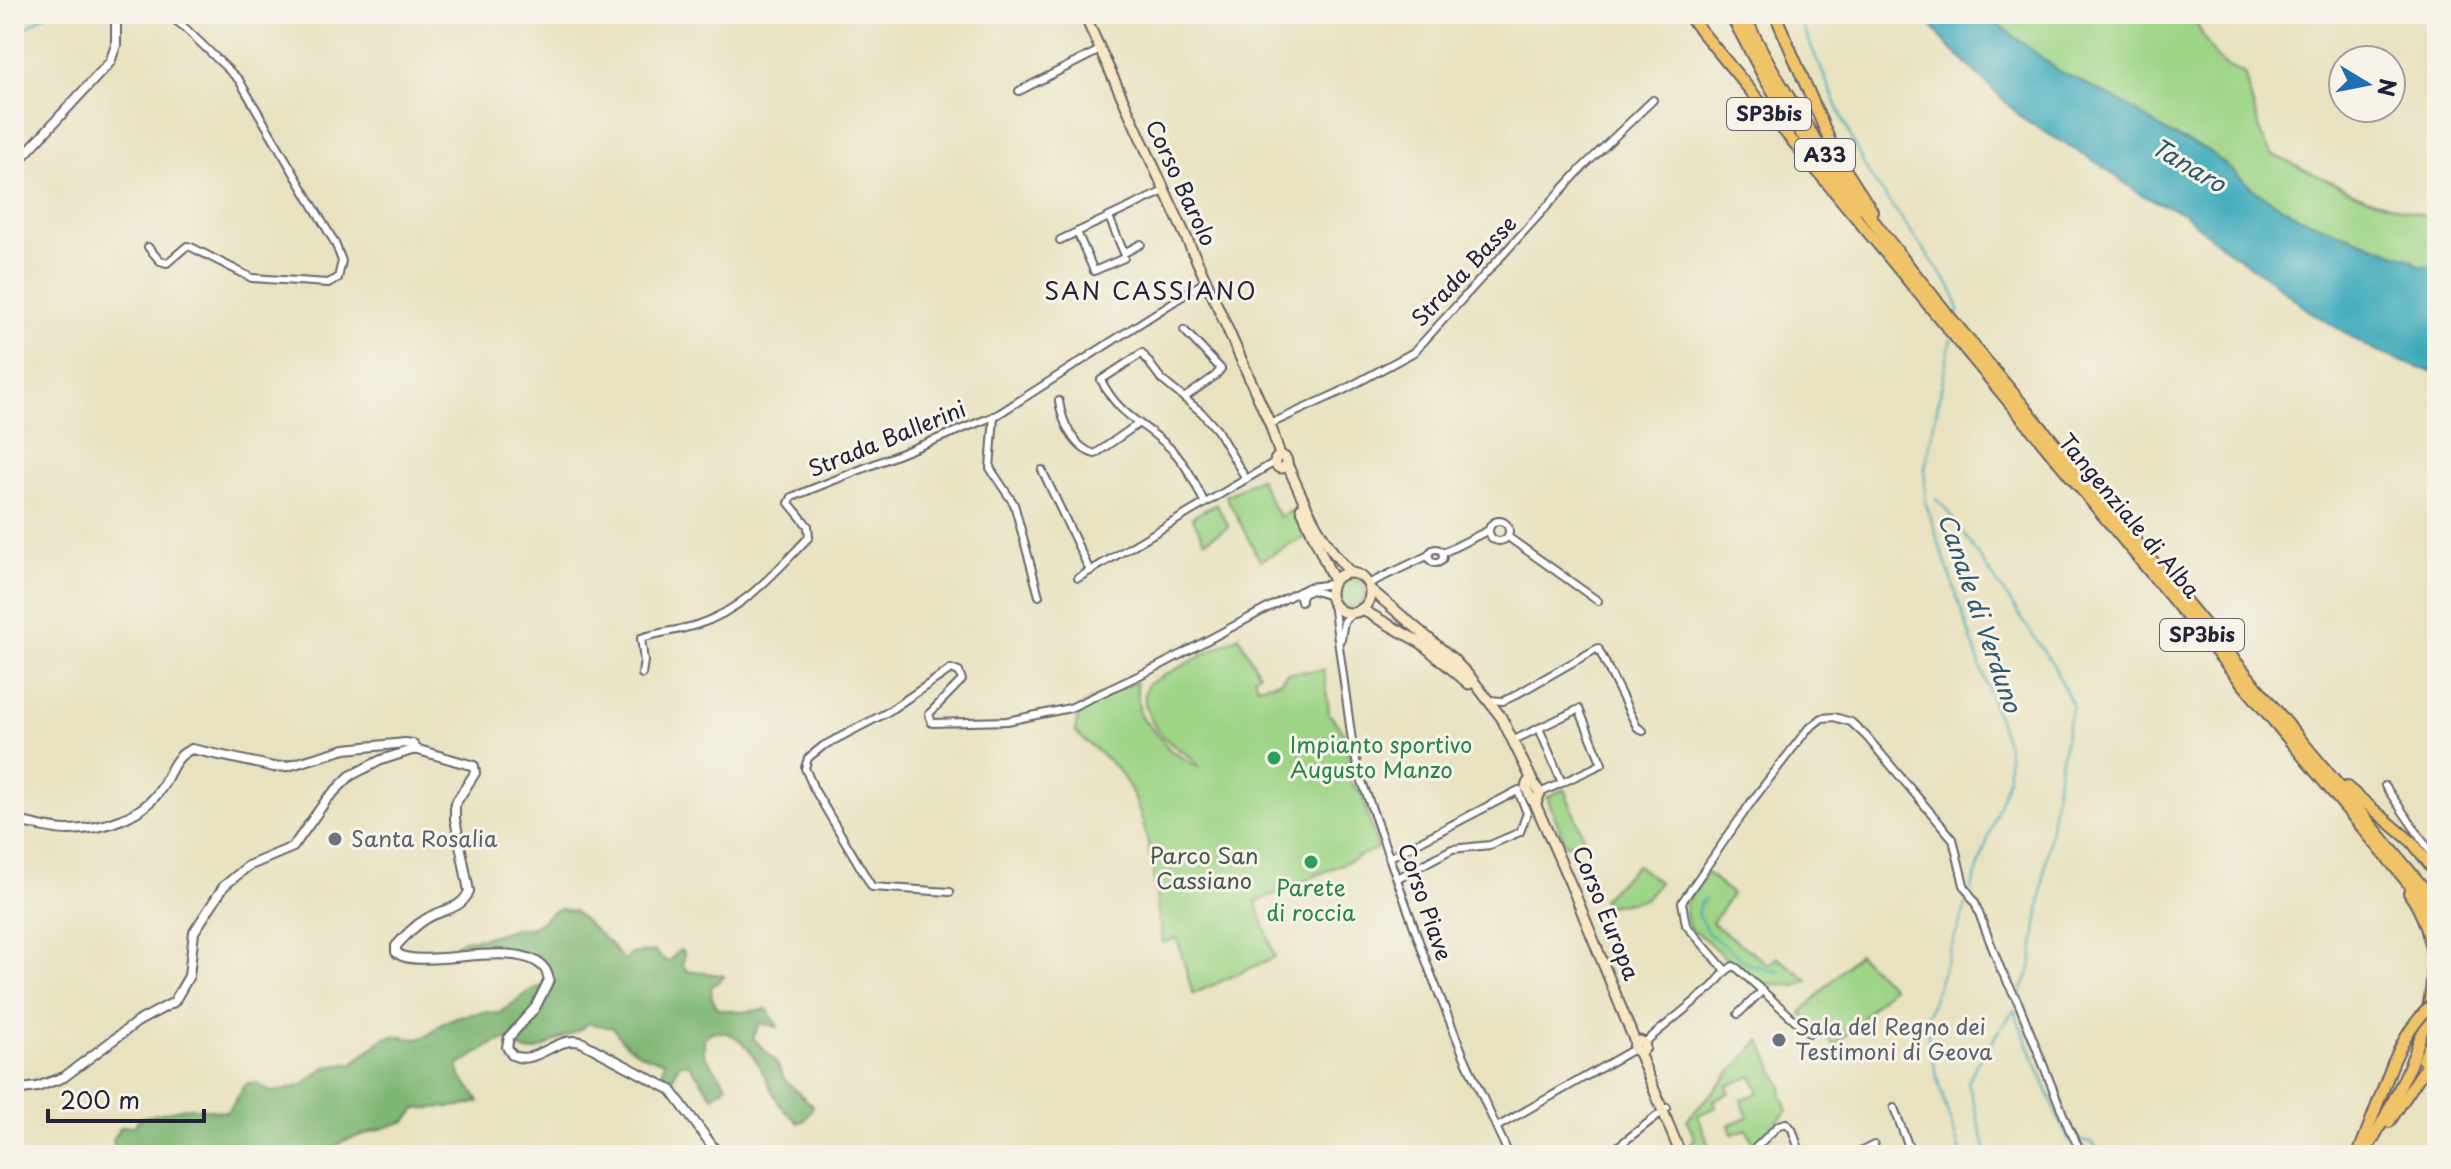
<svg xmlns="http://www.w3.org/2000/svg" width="2451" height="1169" font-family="'Playpen Sans',sans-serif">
<rect width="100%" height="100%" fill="#f7f3e8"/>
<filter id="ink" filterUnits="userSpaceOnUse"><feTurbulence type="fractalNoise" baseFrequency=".0125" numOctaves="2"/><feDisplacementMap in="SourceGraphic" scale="16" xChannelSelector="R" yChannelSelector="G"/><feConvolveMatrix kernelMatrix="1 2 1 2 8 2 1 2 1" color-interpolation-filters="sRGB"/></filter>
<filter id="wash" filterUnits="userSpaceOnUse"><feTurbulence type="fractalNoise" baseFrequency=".006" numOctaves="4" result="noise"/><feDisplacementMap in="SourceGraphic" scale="32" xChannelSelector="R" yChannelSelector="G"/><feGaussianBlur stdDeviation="1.8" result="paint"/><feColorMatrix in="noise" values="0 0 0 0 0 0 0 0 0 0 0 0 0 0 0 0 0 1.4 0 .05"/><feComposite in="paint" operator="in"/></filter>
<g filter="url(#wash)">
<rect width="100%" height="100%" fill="#e8e2c0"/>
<g fill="#9dd486" stroke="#607b60" stroke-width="2">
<path d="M1990 14H2193C2199 30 2211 55 2225 65 2230 69 2238 71 2244 73L2261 135 2271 154 2366 198 2437 219V268L2418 266 2301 218 2257 192 2208 150 2172 135 2120 101 2059 71 1999 25Z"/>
<polygon points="1259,478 1279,517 1293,510 1307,536 1260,561 1226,496"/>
<polygon points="1216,504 1229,527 1205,541 1192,517"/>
<circle cx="1350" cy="593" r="15"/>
<path d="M1239 636 1259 674 1254 677 1258 686 1280 681 1287 673 1324 670 1329 713 1345 735 1349 752 1348 779 1361 793 1378 848 1256 902 1275 957 1193 994 1177 938 1163 943C1153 890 1153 819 1121 774 1108 756 1089 747 1075 731L1080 707 1095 698 1136 682 1140 715 1170 750 1198 767C1193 756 1184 753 1174 746 1156 733 1137 706 1148 684Z"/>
<polygon points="1564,789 1584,838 1566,845 1547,797"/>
<polygon points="1637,865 1659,882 1645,899 1608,906 1602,899"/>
<polygon points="1707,873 1732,894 1712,923 1765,962 1769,964 1777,957 1808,980 1796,986 1764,983 1761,986 1737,965 1729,966 1727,964 1728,960 1698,933 1694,933 1688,926 1685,905"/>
<polygon points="1858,954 1892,987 1835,1046 1801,1013"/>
<polygon points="1760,1040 1782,1087 1781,1093 1788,1110 1745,1155 1732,1155 1753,1145 1753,1142 1746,1129 1732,1134 1729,1125 1748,1117 1741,1100 1759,1092 1752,1076 1727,1086 1730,1093 1713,1100 1716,1107 1698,1115 1711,1151 1696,1155 1691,1142 1695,1139 1687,1120"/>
</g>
<path fill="#7eb673" stroke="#506c57" stroke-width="2" d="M560 909 574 911 613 947 622 959H626L631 954 654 951 666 961H670L679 950 684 952 683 965 687 971 723 975 724 977 711 987 712 998 718 1009 741 1012 767 1009 778 1027 760 1023 753 1038 776 1062 784 1079 813 1106 805 1120 798 1123C793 1117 785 1111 780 1105 763 1079 751 1027 711 1032L704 1038V1054L727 1085 713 1097 689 1064H679L672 1080 667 1082 662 1076 664 1061C646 1059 620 1045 614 1028L588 1023C575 1034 575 1032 561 1038 541 1047 529 1063 511 1039L496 1042 458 1066C459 1081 474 1088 479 1102L464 1106 416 1109 406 1121 343 1141 326 1155H99L100 1152 115 1151 113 1140 120 1127 134 1126 140 1118 189 1107 226 1112C237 1104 237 1091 248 1083H255L271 1092 293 1088 303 1085 325 1067 353 1063 384 1038 394 1036 417 1039 427 1036 444 1022 459 1016 484 1012 498 1013C519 1003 524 986 551 986L553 976C532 944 494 951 460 951L455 945 464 940 483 938 516 928H530L540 923 551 912Z"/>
<polygon fill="#3ba9ba" stroke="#2e667a" stroke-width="2" points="1921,14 1990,14 1999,25 2059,71 2120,101 2172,135 2208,150 2257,192 2301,218 2411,259 2418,266 2437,268 2437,372 2421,369 2373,350 2308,310 2267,277 2220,245 2183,213 2141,195 2099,164 2024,120 1950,48"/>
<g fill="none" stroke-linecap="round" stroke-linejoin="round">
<g stroke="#3ba9ba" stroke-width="2">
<polyline points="1797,14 1857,151 1869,174 1953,290 1959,311 1957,318"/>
<polyline points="14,36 47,14"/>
<polyline points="1951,339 1925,468 1925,501 2008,749 2008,778 1971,890"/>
<polyline points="1936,499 1948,511 2052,663 2072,704 2059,770 2031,968 2020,994"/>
<polyline points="1705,899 1700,903 1697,914 1709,934 1749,964 1779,972"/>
<polyline points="2079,1141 2091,1142 2105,1155"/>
<path d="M1961 1155C1950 1116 1926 1056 1927 1017L1969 896"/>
<polyline points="1987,1155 1968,1082 1975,1066 2014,1010 2061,1125 2069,1140 2073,1143"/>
</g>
</g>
</g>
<g filter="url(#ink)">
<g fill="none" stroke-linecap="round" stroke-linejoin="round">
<defs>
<g id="minor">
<polyline points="1019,91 1100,50"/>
<polyline points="1109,217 1124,253 1141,244"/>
<polyline points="1077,232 1094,271 1124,258"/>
<polyline points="1060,240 1164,191"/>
<polyline points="148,247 160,261 167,263 187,246 191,247 252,278 328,283 338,278 342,261 335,243 239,80 183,26 167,14"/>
<polyline points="1184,398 1215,376 1221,369 1184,330"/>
<path d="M1059 401C1062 421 1073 448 1095 454L1138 424"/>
<polyline points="994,416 990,468 1014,504 1039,596"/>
<polyline points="1270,424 1340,392 1414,352 1581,169 1653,100"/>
<polyline points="1042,470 1090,571"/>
<path d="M1204 502C1195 483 1187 465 1171 449 1144 422 1120 418 1101 380L1142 353 1162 380 1201 412 1217 430 1246 479"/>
<circle cx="1499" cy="531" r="10"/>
<polyline points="1508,537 1598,601"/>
<circle cx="1436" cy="556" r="7"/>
<polyline points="1443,553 1489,530"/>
<polyline points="1078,578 1275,462"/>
<polyline points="1368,584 1429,555"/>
<polyline points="1295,594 1309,587 1332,584"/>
<polyline points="1301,598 1303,594 1312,590 1330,596"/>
<polyline points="1333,603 1353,748 1359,773 1429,969 1463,1054 1509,1155"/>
<polyline points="1341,639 1344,621 1353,613"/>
<path d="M642 674 644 661 641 638C659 632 678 631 696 625 744 610 775 572 809 537L808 526 789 503 792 497 997 415 1206 281"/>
<polyline points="1489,700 1503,701 1512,697 1598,648 1637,727 1643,731"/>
<polyline points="1539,728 1562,783"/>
<polyline points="1514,740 1579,709 1602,764 1540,793"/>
<polyline points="2385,786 2437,861"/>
<polyline points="1390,857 1519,790"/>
<polyline points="1398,878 1452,849 1490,845 1520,832 1527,813 1518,791"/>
<polyline points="950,892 872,887 814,789 805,768 808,758 823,746 886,713 951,669 959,672 962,680 929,714 932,723 1007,721 1070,708 1159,666 1294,594 1300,595 1301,602"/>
<polyline points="1726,971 1733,966 1737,968 1809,1033"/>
<polyline points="1738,1014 1762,991"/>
<polyline points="1644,1043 1712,987 1726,971 1686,925 1682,902 1752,801 1807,730 1822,718 1834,717 1851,722 1866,736 1953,839 1964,885 1975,903 2001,970 2018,1002 2069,1129 2083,1155"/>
<polyline points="1894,1108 1912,1155"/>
<polyline points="1497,1127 1634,1049"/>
<polyline points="1607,1155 1667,1108"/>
<polyline points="1748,1155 1779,1125 1786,1123 1792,1129 1801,1155"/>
<polyline points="1854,1155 1874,1145"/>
</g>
<g id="tertiary">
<polyline points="14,166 110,62 116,45 116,14"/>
<path d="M14 820C32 824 51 830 69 830 103 829 144 817 162 787 171 772 175 755 192 749L274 767 288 766 345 749 405 743 413 744 415 749"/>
<path d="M14 1090 37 1087 64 1077 137 1022 174 1002 189 976 194 932 224 886 248 866 293 847 327 799 350 776 381 760 415 749 474 766 475 773 455 804V819L469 891C462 910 441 909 426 919 414 926 405 936 396 946V952C416 973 517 936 544 968 547 971 548 976 549 980L535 1008 509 1037 507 1047 512 1055C536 1067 556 1035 581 1042L671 1090 719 1155"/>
</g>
<g id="secondary">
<polyline points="1084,14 1208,285 1270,424 1280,455"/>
<circle cx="1281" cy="462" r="6"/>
<path d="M1287 464C1304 502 1321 543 1351 573"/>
<polyline points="1301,508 1334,581"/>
<circle cx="1350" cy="593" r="20"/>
<polyline points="1370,589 1453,659 1471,678 1501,717 1532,780"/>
<polyline points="1361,609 1421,643 1469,684"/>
<polygon points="1532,780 1540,793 1537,801 1532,800 1526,787 1528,782"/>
<polyline points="1534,801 1574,892 1635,1042"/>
<polyline points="1639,1053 1645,1048 1644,1043 1640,1041 1635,1042 1634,1049 1639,1053 1681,1155"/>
</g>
<g id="trunk">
<polyline points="1687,14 2437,918"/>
<polyline points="1775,14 1836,155 1872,211"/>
<polyline points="1940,305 2437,904"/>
<polyline points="2347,787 2412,842 2437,874"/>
<polyline points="2423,1060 2437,1029"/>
<polyline points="2389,1122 2437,1050"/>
<polyline points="2358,1155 2393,1063"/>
<path d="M2363 1155C2378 1133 2389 1109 2401 1085 2429 1025 2451 953 2409 893"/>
</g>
<g id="motorway">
<polyline points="1731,14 1766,80 1854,212"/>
<path d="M1743 14C1795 122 1868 218 1944 310"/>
</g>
</defs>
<use href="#minor" stroke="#67656a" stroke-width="10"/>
<use href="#tertiary" stroke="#67656a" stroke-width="12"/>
<use href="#secondary" stroke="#67656a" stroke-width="13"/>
<use href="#trunk" stroke="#67656a" stroke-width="14"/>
<use href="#motorway" stroke="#67656a" stroke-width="15"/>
<use href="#minor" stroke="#fff" stroke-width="6"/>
<use href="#tertiary" stroke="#fff" stroke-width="8"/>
<use href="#secondary" stroke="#f9e7c3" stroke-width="9"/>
<use href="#trunk" stroke="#f1c369" stroke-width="10"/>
<use href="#motorway" stroke="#f1c369" stroke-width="11"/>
<defs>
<path id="trunk-bridge" d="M2393 1063C2404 1038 2416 1018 2437 1000"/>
</defs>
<use href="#trunk-bridge" stroke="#67656a" stroke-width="14" stroke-linecap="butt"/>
<use href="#trunk-bridge" stroke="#f1c369" stroke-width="10"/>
</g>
</g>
<g fill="#2e9e5b" stroke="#f7f3e8" stroke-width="3">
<circle cx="1274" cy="758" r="8"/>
<circle cx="1311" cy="862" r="8"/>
</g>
<g fill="#6b7280" stroke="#f7f3e8" stroke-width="3">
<circle cx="335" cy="839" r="8"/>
<circle cx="1779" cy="1040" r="8"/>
</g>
<g text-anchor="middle" stroke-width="6" stroke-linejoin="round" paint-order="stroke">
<g fill="#f7f3e8" stroke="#62616f" stroke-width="2">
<rect x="1727" y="98" width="84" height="32" rx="6"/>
<rect x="1795" y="139" width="60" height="32" rx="6"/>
<rect x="2160" y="619" width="84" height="32" rx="6"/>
</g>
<g font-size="20" font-weight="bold" fill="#22223b">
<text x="1769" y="121">SP3bis</text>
<text x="1825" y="162">A33</text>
<text x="2202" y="642">SP3bis</text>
</g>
<g font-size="22" fill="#22223b" stroke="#f7f3e8">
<text transform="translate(1181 183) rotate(65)" y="8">Corso Barolo</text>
<text transform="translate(1464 271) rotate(-47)" y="8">Strada Basse</text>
<text transform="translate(887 439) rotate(-22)" y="8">Strada Ballerini</text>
<text transform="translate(2129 516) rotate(50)" y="8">Tangenziale di Alba</text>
<text transform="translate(1425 902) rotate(71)" y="8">Corso Piave</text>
<text transform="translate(1606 913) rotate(68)" y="8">Corso Europa</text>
</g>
<g font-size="22" fill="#27864d" stroke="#f7f3e8" text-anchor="start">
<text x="1290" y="753">Impianto sportivo<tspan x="1290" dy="25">Augusto Manzo</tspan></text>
<text x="1311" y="896" text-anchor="middle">Parete<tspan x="1311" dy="25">di roccia</tspan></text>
</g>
<g font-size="22" fill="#5b616d" stroke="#f7f3e8" text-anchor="start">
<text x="351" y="847">Santa Rosalia</text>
<text x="1795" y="1035">Sala del Regno dei<tspan x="1795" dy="25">Testimoni di Geova</tspan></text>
</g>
<g font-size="22" fill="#475752" stroke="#f7f3e8">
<text x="1204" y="864">Parco San<tspan x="1204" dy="25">Cassiano</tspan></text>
</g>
<g font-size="24" font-style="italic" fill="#2c586e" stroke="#f7f3e8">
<text transform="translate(2188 166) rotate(31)" y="8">Tanaro</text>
<text transform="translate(1979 613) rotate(71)" y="8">Canale di Verduno</text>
</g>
<g font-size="24" letter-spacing="2" fill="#22223b" stroke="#f7f3e8">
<text x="1151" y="300">SAN CASSIANO</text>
</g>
</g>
<rect width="2451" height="1169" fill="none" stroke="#f7f3e8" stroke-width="48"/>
<g transform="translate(2367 84) rotate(100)"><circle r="38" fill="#f7f3e8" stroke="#a29fa3" stroke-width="2"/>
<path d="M0-6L14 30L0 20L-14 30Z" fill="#1f6fb2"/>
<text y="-12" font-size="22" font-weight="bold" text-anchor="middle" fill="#22223b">N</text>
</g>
<path d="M48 1109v12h156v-12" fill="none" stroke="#22223b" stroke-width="4"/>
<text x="60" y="1109" font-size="24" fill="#22223b" stroke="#f7f3e8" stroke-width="6" paint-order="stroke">200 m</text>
</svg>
